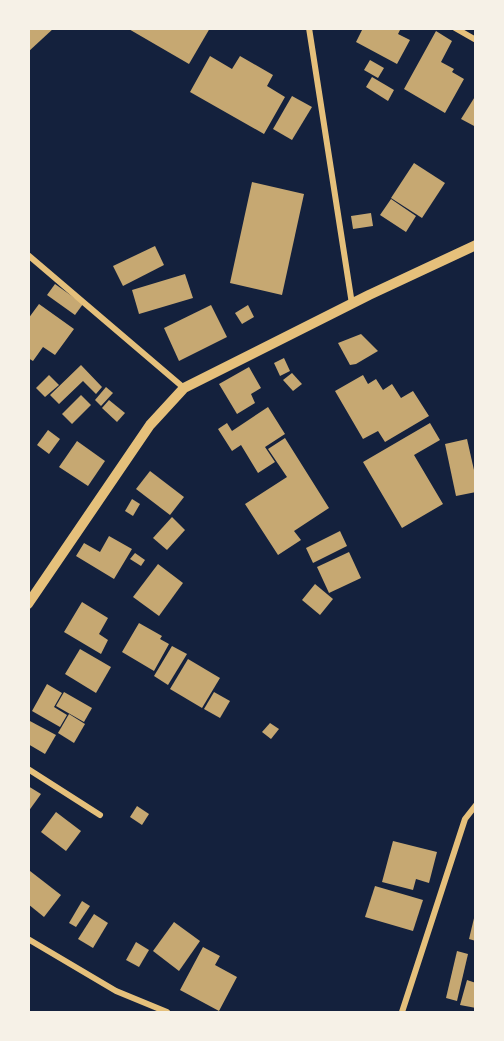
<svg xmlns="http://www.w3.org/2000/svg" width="504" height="1041" font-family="Barlow,sans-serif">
<rect width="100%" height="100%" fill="#14213d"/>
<g fill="#c6a872">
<polygon points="28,28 54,28 28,52"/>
<polygon points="127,28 210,28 189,64"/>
<polygon points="363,28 401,28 398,34 410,40 397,64 356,42"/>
<polygon points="436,31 452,41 441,62 454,69 452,72 464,79 445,113 404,89"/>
<polygon points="210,56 232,69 240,56 273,75 267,86 285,97 264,134 190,92"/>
<polygon points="370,60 384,68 378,78 364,70"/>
<polygon points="372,77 394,90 388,101 366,87"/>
<polygon points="476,95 476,127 461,119"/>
<polygon points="292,96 312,107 292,140 273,129"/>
<polygon points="414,163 445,183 422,218 391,198"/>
<polygon points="252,182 304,194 282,295 230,283"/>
<polygon points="391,199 416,216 406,232 380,215"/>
<polygon points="371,213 373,226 353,229 351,216"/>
<polygon points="155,246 164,265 123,286 113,266"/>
<polygon points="185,274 193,298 139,314 132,290"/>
<polygon points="55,284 83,304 75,315 47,295"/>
<polygon points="39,304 74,329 55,355 43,347 33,361 28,358 28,319"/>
<polygon points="211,305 227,337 179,361 164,328"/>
<polygon points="248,305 254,317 242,324 235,313"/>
<polygon points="361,334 378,351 356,364 350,365 338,343"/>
<polygon points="284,358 290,371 280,376 274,363"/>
<polygon points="81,365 102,387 96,394 83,381 59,404 50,395"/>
<polygon points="249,367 261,388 251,394 255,403 237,414 219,384"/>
<polygon points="292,373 302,384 293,391 283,380"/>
<polygon points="49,375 59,385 45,397 36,388"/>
<polygon points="363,375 368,384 376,379 383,390 392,384 401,398 413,391 429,416 385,442 378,431 363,439 335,391"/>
<polygon points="106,387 113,393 101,406 95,400"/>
<polygon points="81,395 91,405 72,424 62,414"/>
<polygon points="109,400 125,413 117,422 102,408"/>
<polygon points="268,407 285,434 265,447 275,462 258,473 241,445 232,451 218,429 227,423 232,431"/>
<polygon points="430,423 440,440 414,455 443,504 402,528 363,462"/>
<polygon points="48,430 60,439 49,454 37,445"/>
<polygon points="285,438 329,508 294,531 301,540 278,555 245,504 287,477 268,449"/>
<polygon points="467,439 476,479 476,492 456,496 445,444"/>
<polygon points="77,441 105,461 88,486 59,467"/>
<polygon points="150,471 184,497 170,515 136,489"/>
<polygon points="132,499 140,504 133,516 125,511"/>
<polygon points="172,517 185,530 167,550 153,538"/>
<polygon points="340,531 347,546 313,563 306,548"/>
<polygon points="109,536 132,549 114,579 76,556 84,543 100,552"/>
<polygon points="349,552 361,578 329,593 317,567"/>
<polygon points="135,553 145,560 141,566 130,559"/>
<polygon points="158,564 183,583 159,616 133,597"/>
<polygon points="315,584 333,599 320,615 302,600"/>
<polygon points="82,602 108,618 99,634 108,640 101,654 64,632"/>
<polygon points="139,623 162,636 160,639 169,644 154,671 122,652"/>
<polygon points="172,646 187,654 168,685 154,676"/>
<polygon points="80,649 111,667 96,693 65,674"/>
<polygon points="188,659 220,678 202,708 170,689"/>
<polygon points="47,684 62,693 54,707 67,715 60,727 32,711"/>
<polygon points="64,692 92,708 84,722 56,706"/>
<polygon points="214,692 230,701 220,718 204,709"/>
<polygon points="69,714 85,724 74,743 58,733"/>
<polygon points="28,720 56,735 45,754 28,744"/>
<polygon points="270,723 279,729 271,739 262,732"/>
<polygon points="28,786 41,794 28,812"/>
<polygon points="137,806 149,814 142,825 130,817"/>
<polygon points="56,812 81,831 66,851 41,832"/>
<polygon points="393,841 437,852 429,883 416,879 413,890 382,882"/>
<polygon points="30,871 61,895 44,917 28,904 28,873"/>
<polygon points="375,886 423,900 413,931 365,917"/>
<polygon points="82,901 90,906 76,927 69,923"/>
<polygon points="94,914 108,923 93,948 78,939"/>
<polygon points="475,914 476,914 476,941 469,939"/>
<polygon points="174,922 200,941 179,971 153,951"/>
<polygon points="136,942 149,950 139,967 126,960"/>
<polygon points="203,947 220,956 215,965 237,977 219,1011 180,990"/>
<polygon points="457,951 468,954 457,1001 446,998"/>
<polygon points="467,980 476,983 476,1008 460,1005"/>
</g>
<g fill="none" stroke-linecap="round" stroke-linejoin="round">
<g stroke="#e5c07b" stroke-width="6">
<polyline points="309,28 352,304"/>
<polyline points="455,28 476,40"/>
<polyline points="28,255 184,388"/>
<polyline points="28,769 100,815"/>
<polyline points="28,939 116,991 167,1012"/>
<polyline points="402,1012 465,819 476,805"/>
</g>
<polyline stroke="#e5c07b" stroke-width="10" points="28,604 150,425 184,388 369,295 476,245"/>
</g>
<rect width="504" height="1041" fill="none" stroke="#f6f1e7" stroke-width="60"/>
</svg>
